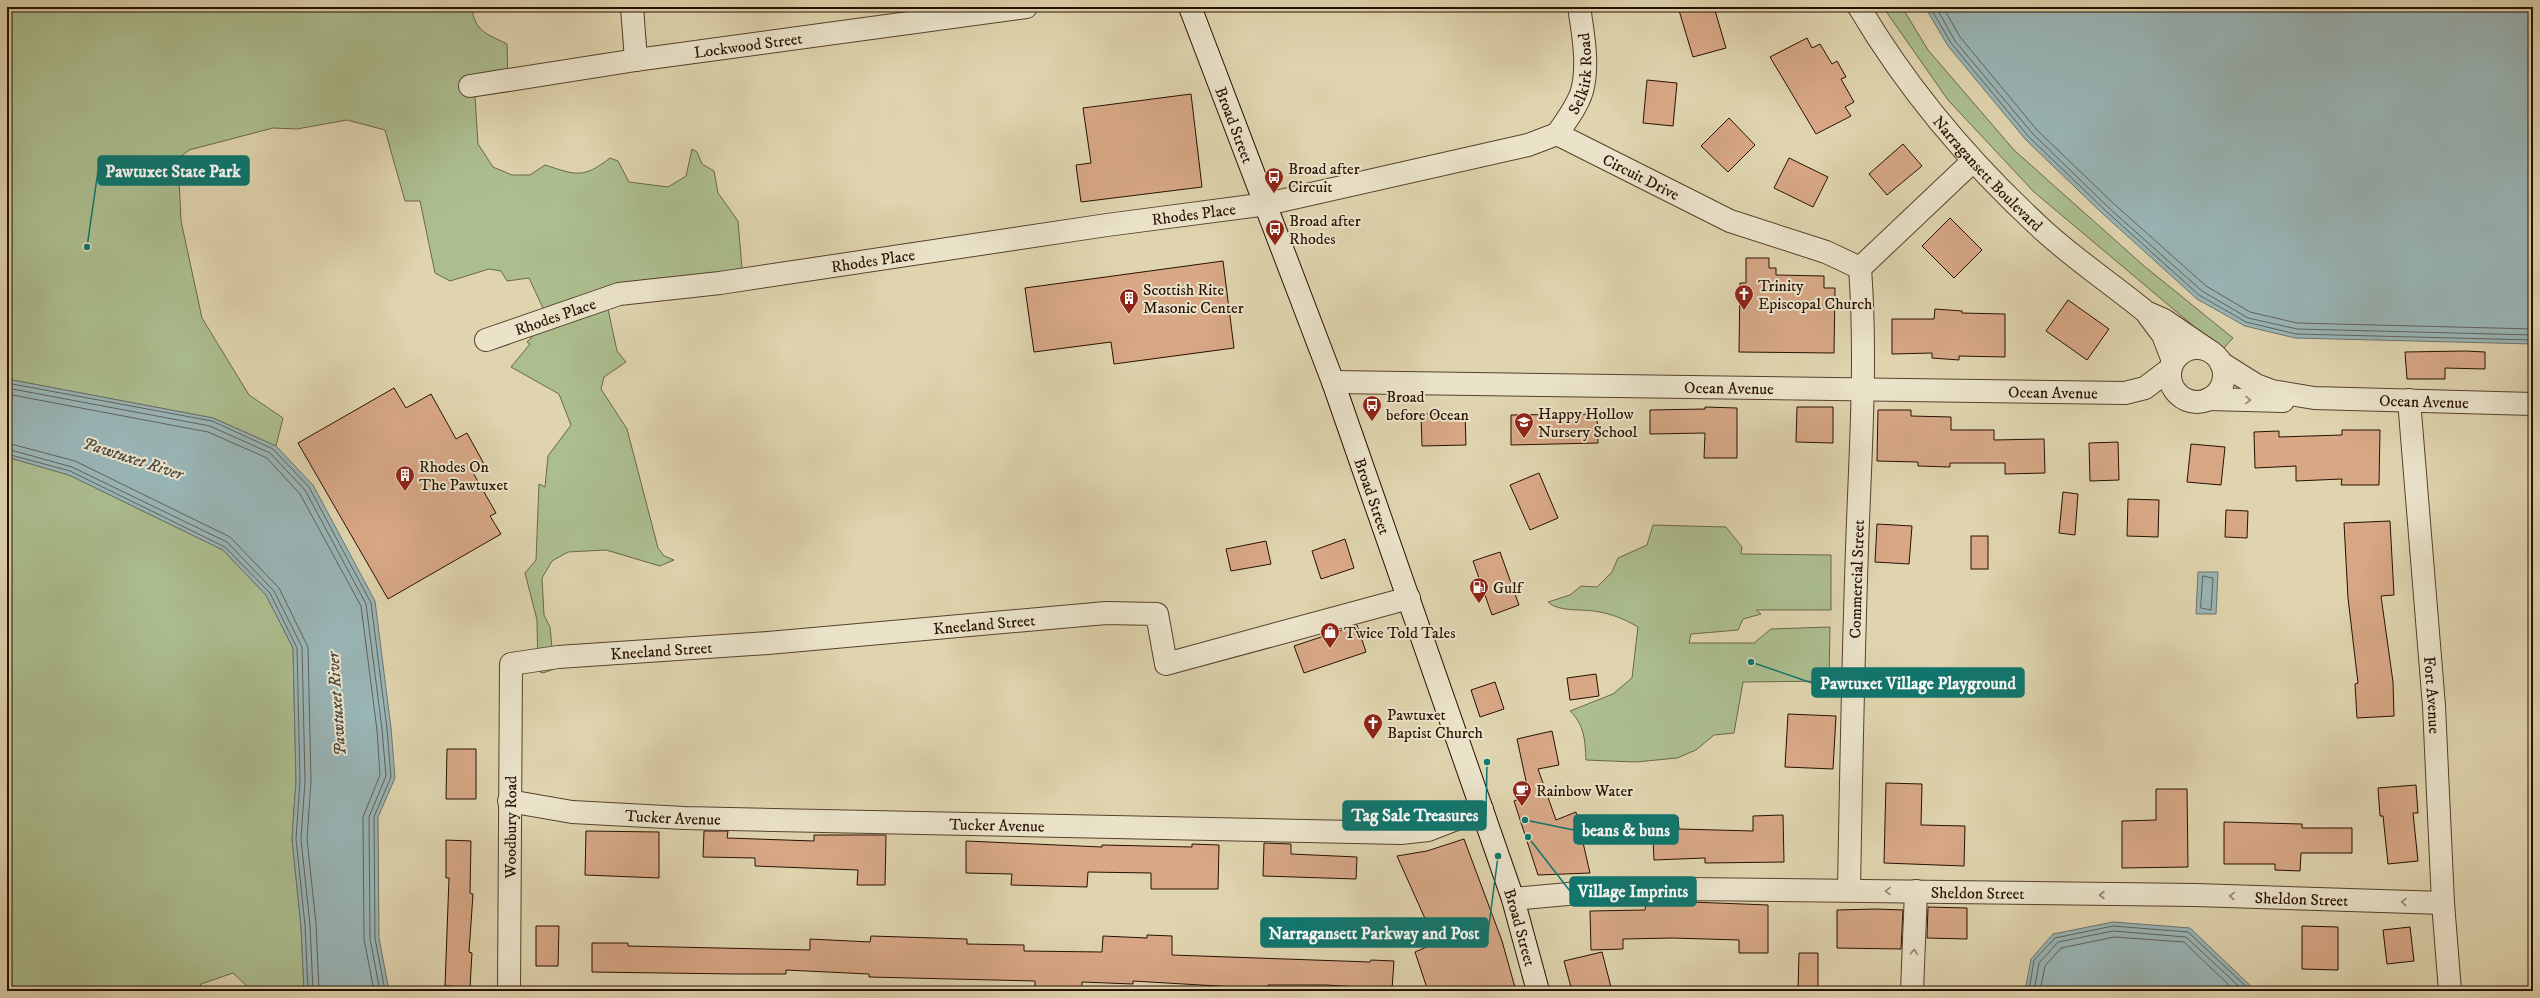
<svg xmlns="http://www.w3.org/2000/svg" width="2540" height="998" font-family="'IM FELL DW Pica',serif">
<rect width="100%" height="100%" fill="#dfd4ae"/>
<filter id="stains"><feTurbulence type="fractalNoise" baseFrequency=".005" numOctaves="4"/><feColorMatrix values="0 0 0 0 .2 0 0 0 0 .09 0 0 0 0 .02 0 0 0 .5 -.17"/></filter>
<radialGradient id="worn" r=".72"><stop offset=".6" stop-color="#630" stop-opacity="0"/><stop offset="1" stop-color="#630" stop-opacity=".3"/></radialGradient>
<g fill="#acbe8f" stroke="#6a6748">
<path d="M7 7H472C474 32 488 34 507 44L508 86 476 93 475 97 478 144 493 167 512 175H530L545 165C576 175 583 179 610 158L618 161 629 182 668 187 686 176 692 149 697 152 702 164 714 171 718 193 738 221 743 280 649 295 608 309 617 351 626 362 604 377 601 389 627 429 658 548 664 556 674 560 660 566 606 550 568 552 552 561 542 578 544 615 550 627 554 669 543 673 538 671 537 620 525 573 536 560 539 484 545 487 548 456 571 425 559 394 511 367 530 344 527 342 549 321 529 278 507 281 501 271 489 269 450 281 435 273 420 201H405L385 130 347 120 297 129 273 128 189 150 178 159 181 221 202 318 249 395 283 418 276 446 213 418 7 379Z"/>
<polygon points="1883,7 1902,7 1928,50 2014,150 2144,266 2233,338 2222,350 2034,192 1948,100"/>
<polygon points="7,457 69,475 223,550 266,595 293,648 296,781 292,839 301,926 304,991 249,991 249,988 233,973 201,984 198,991 7,991"/>
<path d="M1653 525 1726 527 1742 547 1741 554 1831 555V610H1756L1761 614 1743 619 1738 630 1691 634 1689 643H1754L1771 629 1830 627 1829 681 1743 682 1734 733 1714 735 1696 750 1677 758 1636 762 1586 760C1585 742 1585 725 1570 711L1613 694 1632 678 1638 627C1625 619 1609 613 1594 611 1581 609 1558 612 1548 602L1570 595 1581 586 1597 587 1612 572 1618 558 1647 545Z"/>
</g>
<g fill="#99b5b6" stroke="#6c736d">
<polygon points="1925,7 2533,7 2533,344 2295,338 2245,326 2197,299 2103,214 2026,140 1948,46"/>
<polygon points="7,379 213,418 276,446 313,485 375,601 391,728 395,778 378,817 379,938 389,991 304,991 301,926 292,839 296,781 293,648 266,595 223,550 69,475 7,457"/>
<polygon points="2198,572 2218,572 2216,614 2196,614"/>
<polygon points="2113,922 2190,928 2256,991 2025,991 2031,959 2053,934"/>
</g>
<g fill="none" stroke-linecap="round" stroke-linejoin="round">
<g stroke="#61625b" stroke-width="1">
<polyline points="1930,7 1951,43 2029,137 2106,211 2199,295 2246,322 2296,334 2533,340"/>
<polyline points="1936,7 1955,41 2033,134 2109,208 2202,291 2248,318 2297,329 2533,335"/>
<polyline points="1943,7 1960,37 2037,130 2113,203 2206,286 2250,312 2297,323 2533,329"/>
<polyline points="7,383 212,421 273,449 309,487 371,603 387,729 391,777 374,817 375,938 385,991"/>
<polyline points="7,388 210,426 270,453 305,490 366,604 382,729 386,776 369,817 370,939 380,991"/>
<polyline points="7,394 208,432 267,458 300,494 361,606 377,730 380,775 363,817 364,939 374,991"/>
<polyline points="7,443 75,461 230,537 279,588 308,647 311,781 307,839 316,924 319,991"/>
<polyline points="7,449 72,467 227,542 274,591 302,647 305,781 301,839 310,925 313,991"/>
<polyline points="7,454 70,471 225,547 270,593 297,648 300,781 296,839 305,925 308,991"/>
<polygon points="2203,576 2213,578 2211,610 2201,608"/>
<polyline points="2029,991 2034,960 2055,938 2113,926 2188,932 2251,991"/>
<polyline points="2034,991 2039,963 2058,942 2113,931 2186,937 2244,991"/>
<polyline points="2040,991 2045,966 2061,948 2114,937 2184,942 2235,991"/>
</g>
</g>
<g fill="#d7a786" stroke="#291000">
<polygon points="1678,7 1714,7 1726,48 1693,57"/>
<polygon points="1807,38 1812,48 1820,44 1832,64 1837,61 1846,77 1841,79 1854,102 1845,107 1851,116 1816,134 1770,57"/>
<polygon points="1647,80 1677,83 1673,126 1643,123"/>
<polygon points="1191,94 1202,187 1081,202 1076,165 1091,163 1083,108"/>
<polygon points="1729,118 1755,145 1728,172 1701,146"/>
<polygon points="1903,144 1922,166 1887,195 1869,174"/>
<polygon points="1789,158 1828,177 1813,207 1774,188"/>
<polygon points="1950,218 1982,250 1954,278 1922,246"/>
<polygon points="1746,258 1769,258 1769,268 1776,268 1776,275 1824,276 1824,288 1835,288 1834,353 1739,352 1740,283 1746,283"/>
<polygon points="1223,261 1234,348 1114,364 1111,342 1034,352 1025,288"/>
<polygon points="2068,300 2109,329 2087,360 2046,331"/>
<polygon points="1935,309 1962,311 1962,313 2005,314 2005,357 1959,356 1959,360 1932,358 1932,353 1892,354 1892,319 1934,319"/>
<polygon points="2465,351 2485,352 2485,369 2445,368 2445,379 2407,379 2405,352"/>
<polygon points="394,388 406,408 431,394 456,439 467,433 484,464 472,471 496,513 490,516 501,534 388,599 298,443"/>
<polygon points="1705,407 1737,408 1737,458 1704,458 1705,433 1650,434 1650,410 1705,409"/>
<polygon points="1797,407 1833,407 1833,443 1796,442"/>
<polygon points="1878,410 1911,410 1911,416 1951,417 1951,430 1994,430 1994,440 2044,439 2045,473 2005,474 2005,463 1950,463 1950,467 1918,466 1918,462 1877,461"/>
<polygon points="1465,413 1466,445 1422,446 1421,414"/>
<polygon points="1597,414 1598,443 1511,445 1511,415"/>
<polygon points="2342,430 2380,430 2379,485 2341,485 2342,479 2296,481 2296,466 2255,468 2254,432 2279,431 2279,437 2342,435"/>
<polygon points="2118,442 2119,480 2090,481 2089,443"/>
<polygon points="2191,444 2225,447 2221,485 2187,482"/>
<polygon points="1539,473 1558,518 1530,530 1510,485"/>
<polygon points="2063,492 2078,494 2075,535 2059,533"/>
<polygon points="2128,499 2159,500 2158,537 2127,536"/>
<polygon points="2226,510 2248,511 2247,538 2225,537"/>
<polygon points="2390,521 2394,595 2381,596 2393,682 2394,716 2357,718 2355,684 2358,683 2348,598 2344,523"/>
<polygon points="1877,524 1912,526 1909,564 1875,562"/>
<rect x="1971" y="536" width="17" height="33"/>
<polygon points="1345,539 1354,568 1321,579 1312,551"/>
<polygon points="1266,541 1271,564 1231,571 1226,549"/>
<polygon points="1500,552 1519,605 1492,615 1473,561"/>
<polygon points="1357,625 1366,652 1304,673 1294,646"/>
<polygon points="1596,674 1599,696 1570,700 1567,678"/>
<polygon points="1495,682 1504,709 1480,717 1471,690"/>
<polygon points="1788,714 1836,716 1833,769 1785,767"/>
<polygon points="1552,731 1559,765 1538,769 1556,820 1576,812 1590,873 1538,875 1514,801 1529,795 1517,739"/>
<polygon points="447,749 476,749 476,799 446,799"/>
<polygon points="1886,783 1922,784 1921,825 1965,826 1964,866 1884,863"/>
<polygon points="2416,785 2418,813 2413,813 2418,861 2388,864 2383,816 2380,816 2378,788"/>
<polygon points="2156,789 2187,789 2188,867 2122,868 2122,821 2156,820"/>
<polygon points="1783,815 1784,862 1705,863 1705,858 1654,860 1652,818 1678,817 1679,829 1753,831 1753,816"/>
<polygon points="2224,822 2302,824 2302,828 2352,828 2352,853 2301,853 2300,871 2275,870 2275,864 2224,864"/>
<polygon points="586,831 659,832 659,878 585,875"/>
<polygon points="704,831 728,831 727,838 814,841 814,835 886,835 885,885 857,885 858,870 755,866 755,858 703,857"/>
<polygon points="1464,839 1502,941 1516,991 1428,991 1415,952 1436,943 1397,856 1427,851"/>
<polygon points="446,840 471,841 470,893 473,894 469,952 472,953 470,987 445,986 449,878 446,878"/>
<polygon points="966,841 1102,847 1102,845 1192,847 1192,844 1219,845 1218,889 1151,889 1151,873 1088,872 1087,887 1011,885 1012,874 966,873"/>
<polygon points="1264,843 1291,844 1291,854 1357,857 1356,879 1263,876"/>
<polygon points="1691,902 1768,905 1768,953 1739,953 1739,940 1672,938 1623,939 1623,949 1591,950 1590,911 1645,910 1646,903"/>
<polygon points="1928,907 1967,908 1967,939 1927,938"/>
<polygon points="1876,909 1903,910 1901,949 1837,948 1837,910"/>
<polygon points="536,926 559,926 558,966 536,966"/>
<polygon points="2302,926 2338,927 2338,970 2302,969"/>
<polygon points="2410,927 2414,961 2387,964 2383,930"/>
<polygon points="1147,935 1172,936 1172,955 1370,962 1371,960 1394,961 1392,989 1326,985 1268,985 1268,989 1133,981 1133,984 1082,982 1082,991 1035,991 1035,981 869,977 869,974 786,970 786,974 735,974 592,972 592,943 628,943 628,946 810,950 810,939 870,942 871,936 967,939 967,944 1024,945 1024,951 1102,952 1103,936 1147,938"/>
<polygon points="1602,952 1612,991 1572,991 1564,961"/>
<polygon points="1799,953 1818,953 1818,990 1798,990"/>
</g>
<g fill="none" stroke-linecap="round" stroke-linejoin="round">
<defs>
<g id="minor">
<polyline points="632,7 636,60"/>
<path id="s1" d="M470 86 636 60 1026 7"/>
<path id="s2" d="M1557 134C1566 121 1577 107 1582 91 1589 65 1583 33 1579 7"/>
<path id="s3" d="M486 340 619 294 720 283 1107 225 1267 204 1528 145 1557 134 1730 221 1826 252 1860 268 1973 161"/>
<path id="s4" d="M2221 363 2256 385 2272 391 2314 398 2533 404"/>
<polyline points="2209,399 2283,401"/>
<path id="s5" d="M2409 400 2434 706 2443 903 2450 991"/>
<path id="s6" d="M509 801 572 812 684 818 1401 833 1428 830 1482 809"/>
<path id="s7" d="M1849 890C1851 776 1853 663 1857 549 1860 456 1867 362 1860 268"/>
<path id="s8" d="M1513 899 1601 891 1689 889 2195 895 2443 903"/>
<path id="s9" d="M509 991 511 664 558 657 768 643 1106 613 1157 614 1166 664 1409 598"/>
<polyline points="1912,991 1916,891"/>
</g>
<g id="tertiary">
<path id="s10" d="M1859 7C1908 90 1973 166 2044 231 2076 260 2113 285 2146 312L2164 320 2208 350"/>
<polyline points="2148,315 2163,335 2173,361"/>
<circle cx="2197" cy="375" r="27"/>
<path id="s11" d="M1333 382 2125 393 2145 388 2170 369"/>
</g>
<g id="secondary">
<path id="s12" d="M1190 7 1333 382 1513 899 1538 991"/>
</g>
</defs>
<use href="#minor" stroke="#56412c" stroke-width="24"/>
<use href="#tertiary" stroke="#56412c" stroke-width="24"/>
<use href="#secondary" stroke="#291000" stroke-width="24"/>
<use href="#minor" stroke="#eae3ca" stroke-width="22"/>
<use href="#tertiary" stroke="#eae3ca" stroke-width="22"/>
<use href="#secondary" stroke="#eae3ca" stroke-width="22"/>
</g>
<defs><path id="oneway-chevron" d="M-2-3.5L2.5 0L-2 3.5" fill="none" stroke-width="1.6" stroke-linecap="round" stroke-linejoin="round"/></defs>
<g stroke="#93846f">
<use href="#oneway-chevron" transform="translate(2248 400) rotate(1)"/>
<use href="#oneway-chevron" transform="translate(1888 891) rotate(-179)"/>
<use href="#oneway-chevron" transform="translate(2102 895) rotate(-180)"/>
<use href="#oneway-chevron" transform="translate(2232 896) rotate(-178)"/>
<use href="#oneway-chevron" transform="translate(2404 902) rotate(-178)"/>
<use href="#oneway-chevron" transform="translate(1914 952) rotate(-87)"/>
</g>
<defs>
<symbol id="bus-pin" viewBox="-11 -11 22 30"><path d="M0 17L-7.5 6A9.5 9.5 0 1 1 7.5 6Z" fill="#8f2418" stroke="#eae3ca"/><path d="M-5-6H5V4H4V6H2V4H-2V6H-4V4H-5ZM-3.5-4V0h7V-4ZM-3.5 1.2v1.5H-2V1.2ZM2 1.2v1.5H3.5V1.2Z" fill="#fff"/></symbol>
<symbol id="church-pin" viewBox="-11 -11 22 30"><path d="M0 17L-7.5 6A9.5 9.5 0 1 1 7.5 6Z" fill="#8f2418" stroke="#eae3ca"/><path d="M-1.2-6h2.4v3.5h3.3v2.4h-3.3V6h-2.4V-.1h-3.3v-2.4h3.3Z" fill="#fff"/></symbol>
<symbol id="building-pin" viewBox="-11 -11 22 30"><path d="M0 17L-7.5 6A9.5 9.5 0 1 1 7.5 6Z" fill="#8f2418" stroke="#eae3ca"/><path d="M-4-6H4V6H1V3H-1V6H-4ZM-2.5-4.3h1.7v1.8h-1.7ZM.8-4.3h1.7v1.8H.8ZM-2.5-1h1.7V.8h-1.7ZM.8-1h1.7V.8H.8Z" fill="#fff"/></symbol>
<symbol id="school-pin" viewBox="-11 -11 22 30"><path d="M0 17L-7.5 6A9.5 9.5 0 1 1 7.5 6Z" fill="#8f2418" stroke="#eae3ca"/><path d="M0-5L7-2L0 1L-7-2ZM-4 1L0 2.5L4 1V4Q0 6-4 4Z" fill="#fff"/></symbol>
<symbol id="fuel-pin" viewBox="-11 -11 22 30"><path d="M0 17L-7.5 6A9.5 9.5 0 1 1 7.5 6Z" fill="#8f2418" stroke="#eae3ca"/><path d="M-5.5-6h7V0h2V4h1.3V-2.5L3-4.5l.8-.8L6-3V5H2.5V1h-1V6h-7ZM-4.2-4.7v3.2H.2V-4.7Z" fill="#fff"/></symbol>
<symbol id="shop-pin" viewBox="-11 -11 22 30"><path d="M0 17L-7.5 6A9.5 9.5 0 1 1 7.5 6Z" fill="#8f2418" stroke="#eae3ca"/><path d="M-5-2.5h2.3a2.7 3.5 0 0 1 5.4 0H5L5.5 6h-11ZM-1.5-2.5h3a1.5 2.3 0 0 0-3 0Z" fill="#fff"/></symbol>
<symbol id="cafe-pin" viewBox="-11 -11 22 30"><path d="M0 17L-7.5 6A9.5 9.5 0 1 1 7.5 6Z" fill="#8f2418" stroke="#eae3ca"/><path d="M-5.5-4.5H6V0H3Q3 3.5 0 3.5H-2.5Q-5.5 3.5-5.5 0ZM3-3.2v2h1.7v-2ZM-6 4.5H4V6H-6Z" fill="#fff"/></symbol>
</defs>
<g fill-rule="evenodd">
<use href="#bus-pin" x="1263" y="166" width="22" height="30"/>
<use href="#bus-pin" x="1264" y="218" width="22" height="30"/>
<use href="#church-pin" x="1733" y="283" width="22" height="30"/>
<use href="#building-pin" x="1118" y="287" width="22" height="30"/>
<use href="#bus-pin" x="1361" y="394" width="22" height="30"/>
<use href="#school-pin" x="1513" y="411" width="22" height="30"/>
<use href="#building-pin" x="394" y="464" width="22" height="30"/>
<use href="#fuel-pin" x="1468" y="576" width="22" height="30"/>
<use href="#shop-pin" x="1319" y="621" width="22" height="30"/>
<use href="#church-pin" x="1362" y="712" width="22" height="30"/>
<use href="#cafe-pin" x="1511" y="779" width="22" height="30"/>
</g>
<g text-anchor="middle" stroke-width="4" stroke-linejoin="round" paint-order="stroke">
<g font-size="16" fill="#291000" stroke="#eae3ca">
<text dy="6" stroke="none"><textPath href="#s1" startOffset="281">Lockwood Street</textPath></text>
<text dy="6" stroke="none"><textPath href="#s2" startOffset="67">Selkirk Road</textPath></text>
<text dy="6" stroke="none"><textPath href="#s12" startOffset="126">Broad Street</textPath></text>
<text dy="6" stroke="none"><textPath href="#s10" startOffset="211">Narragansett Boulevard</textPath></text>
<text dy="6" stroke="none"><textPath href="#s3" startOffset="1188">Circuit Drive</textPath></text>
<text dy="6" stroke="none"><textPath href="#s3" startOffset="721">Rhodes Place</textPath></text>
<text dy="6" stroke="none"><textPath href="#s3" startOffset="397">Rhodes Place</textPath></text>
<text dy="6" stroke="none"><textPath href="#s3" startOffset="73">Rhodes Place</textPath></text>
<text dy="6" stroke="none"><textPath href="#s11" startOffset="396">Ocean Avenue</textPath></text>
<text dy="6" stroke="none"><textPath href="#s11" startOffset="720">Ocean Avenue</textPath></text>
<text dy="6" stroke="none"><textPath href="#s4" startOffset="211">Ocean Avenue</textPath></text>
<text dy="6" stroke="none"><textPath href="#s12" startOffset="522">Broad Street</textPath></text>
<text dy="6" stroke="none"><textPath href="#s7" startOffset="311">Commercial Street</textPath></text>
<text dy="6" stroke="none"><textPath href="#s9" startOffset="802">Kneeland Street</textPath></text>
<text dy="6" stroke="none"><textPath href="#s9" startOffset="478">Kneeland Street</textPath></text>
<text dy="6" stroke="none"><textPath href="#s5" startOffset="296">Fort Avenue</textPath></text>
<text dy="6" stroke="none"><textPath href="#s6" startOffset="165">Tucker Avenue</textPath></text>
<text dy="6" stroke="none"><textPath href="#s6" startOffset="489">Tucker Avenue</textPath></text>
<text dy="6" stroke="none"><textPath href="#s9" startOffset="164">Woodbury Road</textPath></text>
<text dy="6" stroke="none"><textPath href="#s8" startOffset="465">Sheldon Street</textPath></text>
<text dy="6" stroke="none"><textPath href="#s8" startOffset="789">Sheldon Street</textPath></text>
<text dy="6" stroke="none"><textPath href="#s12" startOffset="978">Broad Street</textPath></text>
</g>
<g font-size="16" fill="#291000" stroke="#eae3ca" text-anchor="start">
<text x="1288" y="174">Broad after<tspan x="1288" dy="18">Circuit</tspan></text>
<text x="1289" y="226">Broad after<tspan x="1289" dy="18">Rhodes</tspan></text>
<text x="1758" y="291">Trinity<tspan x="1758" dy="18">Episcopal Church</tspan></text>
<text x="1143" y="295">Scottish Rite<tspan x="1143" dy="18">Masonic Center</tspan></text>
<text x="1386" y="402">Broad<tspan x="1386" dy="18">before Ocean</tspan></text>
<text x="1538" y="419">Happy Hollow<tspan x="1538" dy="18">Nursery School</tspan></text>
<text x="419" y="472">Rhodes On<tspan x="419" dy="18">The Pawtuxet</tspan></text>
<text x="1493" y="593">Gulf</text>
<text x="1344" y="638">Twice Told Tales</text>
<text x="1387" y="720">Pawtuxet<tspan x="1387" dy="18">Baptist Church</tspan></text>
<text x="1536" y="796">Rainbow Water</text>
</g>
<g font-size="17" font-style="italic" fill="#504a40" stroke="#eae3ca">
<text transform="translate(133 458) rotate(18)" y="6">Pawtuxet River</text>
<text transform="translate(336 704) rotate(-94)" y="6">Pawtuxet River</text>
</g>
</g>
<path fill="none" stroke="#0f766e" stroke-width="1.5" d="M87 247L98 171M1751 662L1812 683M1487 762L1486 815M1525 820L1574 830M1528 837L1570 891M1498 856L1488 933"/>
<g fill="#0f766e" stroke="#eae3ca" stroke-width="1.5">
<circle cx="87" cy="247" r="4"/>
<circle cx="1751" cy="662" r="4"/>
<circle cx="1487" cy="762" r="4"/>
<circle cx="1525" cy="820" r="4"/>
<circle cx="1528" cy="837" r="4"/>
<circle cx="1498" cy="856" r="4"/>
</g>
<g fill="#0f766e" stroke="#0f766e" stroke-width="1.5">
<rect x="98" y="156" width="151" height="29" rx="4"/>
<rect x="1812" y="668" width="212" height="29" rx="4"/>
<rect x="1343" y="801" width="143" height="29" rx="4"/>
<rect x="1574" y="815" width="104" height="29" rx="4"/>
<rect x="1570" y="877" width="126" height="29" rx="4"/>
<rect x="1261" y="918" width="227" height="29" rx="4"/>
</g>
<g font-size="17" text-anchor="middle" font-weight="bold" fill="#fff">
<text x="173" y="177">Pawtuxet State Park</text>
<text x="1918" y="689">Pawtuxet Village Playground</text>
<text x="1415" y="821">Tag Sale Treasures</text>
<text x="1626" y="836">beans &amp; buns</text>
<text x="1633" y="897">Village Imprints</text>
<text x="1374" y="939">Narragansett Parkway and Post</text>
</g>
<rect width="2540" height="998" fill="none" stroke="#dfd4ae" stroke-width="24"/>
<rect x="8" y="8" width="2524" height="982" fill="none" stroke="#291000" stroke-width="2"/>
<rect x="12" y="12" width="2516" height="974" fill="none" stroke="#291000"/>
<rect width="100%" height="100%" filter="url(#stains)"/>
<rect width="100%" height="100%" fill="url(#worn)"/>
</svg>
